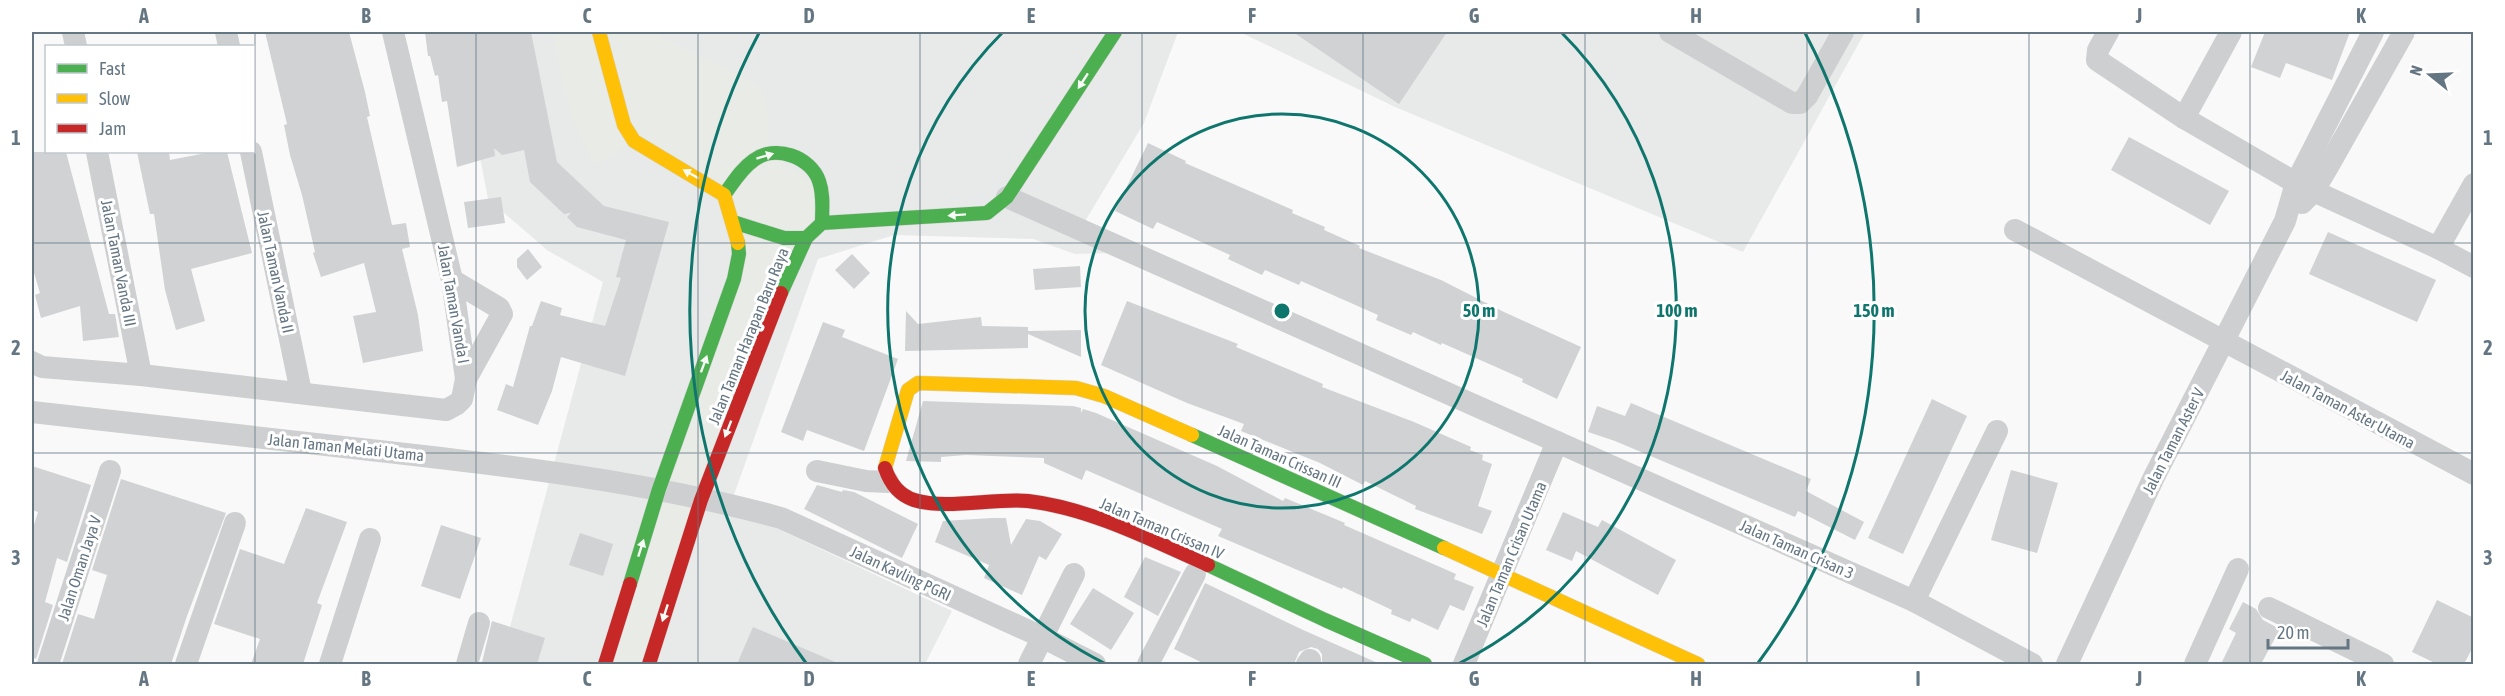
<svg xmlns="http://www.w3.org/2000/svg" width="2505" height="696" font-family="'Asap Condensed',sans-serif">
<rect width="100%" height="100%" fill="#f9f9f9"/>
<g fill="#e8e9e9">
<polygon points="456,32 1178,32 1144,123 1084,223 1143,252 1075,254 1033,239 894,235 818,259 730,506 952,611 925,664 500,664 603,282 547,250 488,199"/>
<polygon points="1240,32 1865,32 1743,252 1395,107"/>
</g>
<path fill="#e8ebe6" d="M553 32H656L665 39 753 82C773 97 767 130 769 153L822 190 649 664H606L734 279 724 195 634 142 596 165C568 126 562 77 553 32Z"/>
<g fill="#d0d2d3">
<polygon points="265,32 349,32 365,92 370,116 367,117 392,225 406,223 410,247 402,249 418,315 423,351 363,363 353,316 376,312 364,263 321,277 313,253 315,252 302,195 290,155 284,125 287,124"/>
<polygon points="425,32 531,32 557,162 604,206 669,222 625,376 561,357 552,391 538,425 497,410 506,384 513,387 530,326 532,326 541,301 562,308 560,315 605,326 621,278 616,277 626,240 577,227 567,217 571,213 564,214 530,182 524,150 502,155 494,148 495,156 457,167 447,101 442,102 438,75 435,76 430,56 428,56"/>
<polygon points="1293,32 1447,32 1399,104"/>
<polygon points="2265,32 2350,32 2332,80 2286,63 2280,78 2251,67"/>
<polygon points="2129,137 2229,191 2210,225 2111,170"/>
<polygon points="1148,143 1186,161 1185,163 1293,210 1292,213 1325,227 1324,230 1360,246 1359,248 1441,280 1504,312 1581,347 1557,399 1522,382 1523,379 1442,343 1441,345 1413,332 1411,335 1376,320 1378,315 1301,281 1299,285 1265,270 1262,275 1228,259 1230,255 1157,222 1153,229 1115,211"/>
<polygon points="32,152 66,152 109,314 115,314 119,337 83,341 80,306 41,318 35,295 40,293 32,266"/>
<polygon points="137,152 169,152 170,160 211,152 227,152 252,253 191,269 205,321 176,330 165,290 154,214 150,214"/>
<polygon points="501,197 505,223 468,228 464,202"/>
<polygon points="2328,232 2436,280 2417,322 2309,274"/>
<polygon points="528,249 542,267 527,280 517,267 517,259"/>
<polygon points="852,254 870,273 854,289 835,270"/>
<polygon points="1080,266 1081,287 1035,290 1033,269"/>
<polygon points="1127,301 1238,344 1236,347 1323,384 1322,387 1414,422 1471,447 1470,450 1483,455 1482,460 1492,464 1478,506 1492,511 1482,534 1415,509 1416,506 1365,481 1363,485 1320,463 1241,431 1244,424 1187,403 1101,365"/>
<polygon points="906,311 918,324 981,317 982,326 1028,327 1028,331 1081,330 1081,357 1028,334 1028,348 905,351"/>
<polygon points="823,322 845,330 842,337 898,359 864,451 807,430 803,441 781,432"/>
<polygon points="1932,399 1967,416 1903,554 1868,538"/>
<polygon points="923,401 1073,406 1081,408 1081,413 1083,409 1096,413 1217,466 1283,501 1285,498 1345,523 1344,525 1456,574 1454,579 1474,587 1464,611 1450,605 1438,630 1412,618 1410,622 1391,614 1392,610 1343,587 1342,589 1218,536 1222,529 1086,470 1082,480 1044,463 1044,458 966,455 941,457 941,462 906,461"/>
<polygon points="1631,403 1811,479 1806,491 1864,522 1855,540 1798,511 1795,517 1615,441 1588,432 1597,406 1625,416"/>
<polygon points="32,466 91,485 67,562 57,558 45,602 53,605 36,659 32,657 32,531 38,512 32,510"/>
<polygon points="2011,470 2058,483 2037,553 1991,540"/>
<polygon points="121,479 226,513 187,616 171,664 62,664 78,614 94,619 107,575 92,570"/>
<polygon points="817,485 842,492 843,490 854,492 918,524 902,558 804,509"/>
<polygon points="306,508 347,522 317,603 322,605 303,664 251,664 260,639 214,624 240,549 284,564"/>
<polygon points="1563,512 1598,527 1602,520 1676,560 1658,595 1576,551 1572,561 1546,550"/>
<polygon points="992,518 1006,518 1011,545 1026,519 1040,521 1062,534 1046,560 1039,556 1022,595 984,578 989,565 935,542 943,521"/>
<polygon points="441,525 481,538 460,599 421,586"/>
<polygon points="580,533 613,544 603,576 569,565"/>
<polygon points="1145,557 1181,572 1158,616 1124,597"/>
<polygon points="1205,583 1301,629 1380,664 1322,664 1322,654 1318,649 1311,647 1299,652 1294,664 1205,664 1174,649"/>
<polygon points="1093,588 1134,613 1111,650 1070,624"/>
<polygon points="2437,600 2474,618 2474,645 2464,664 2437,664 2412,652"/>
<polygon points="2243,602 2256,609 2263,620 2280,629 2261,664 2221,664 2236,633 2229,629"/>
<polygon points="492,621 545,638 537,664 489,664 482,662"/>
<polygon points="753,627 840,664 737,664"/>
</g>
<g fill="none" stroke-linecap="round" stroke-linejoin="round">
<defs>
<g id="fast">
<path d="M724 195C733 183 741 169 754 160 775 144 811 157 819 181 824 195 822 209 822 223"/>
<polyline points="733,222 784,238 806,238"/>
<polyline points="781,293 806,238 822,223 987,213 1007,197 1115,32"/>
<polyline points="1192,435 1444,548"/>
<polyline points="1208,565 1325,620 1425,664"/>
<polyline points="630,584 659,489 734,279 739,254 738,243"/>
</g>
<g id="slow">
<polyline points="599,32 624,125 634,141 724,195 738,243"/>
<polyline points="885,468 908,390 918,383 1076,388 1104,396 1192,435"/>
<polyline points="1444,548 1698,664"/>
</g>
<g id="jam">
<path d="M885 468C890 483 899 495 914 500 946 510 993 498 1028 501 1089 508 1152 540 1208 565"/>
<polyline points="605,664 630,584"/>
<polyline points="649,664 701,500 781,293"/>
</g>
</defs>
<use href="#fast" stroke="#d5d6d7" stroke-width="15"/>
<use href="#slow" stroke="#d5d6d7" stroke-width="15"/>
<use href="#jam" stroke="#d5d6d7" stroke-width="15"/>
<g stroke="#cecfd0" stroke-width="22">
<polyline points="73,32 76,46"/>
<polyline points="226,32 229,46"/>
<polyline points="1670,32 1792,103 1800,103 1807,96 1843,32"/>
<polyline points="2108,32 2098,50 2097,60 2184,118 2296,183 2438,248 2474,267"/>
<polyline points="2184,118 2231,32"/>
<polyline points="97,152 141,375"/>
<polyline points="251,152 301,392"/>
<polyline points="1007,197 1914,601 2032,664"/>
<polyline points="2302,203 2313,192 2329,165 2404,32"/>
<polyline points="2015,230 2474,474"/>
<polyline points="2438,248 2474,184"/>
<polyline points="452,280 499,308 502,314 466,379"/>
<polyline points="32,362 42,367 141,375 446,410 457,404 462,399 466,379 452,280 393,32"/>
<path d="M32 412C147 425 263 438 379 451 513 466 650 482 781 518L1042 637 1095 664"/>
<polyline points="817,471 866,481 888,482"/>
<polyline points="1914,601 1997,431"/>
<polyline points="2269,608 2383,664"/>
<polyline points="48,664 110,471"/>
<polyline points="186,664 235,523"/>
<polyline points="330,664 370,539"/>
<polyline points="467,664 479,623"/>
<polyline points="1029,664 1074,574"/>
<polyline points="1148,664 1195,574"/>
<polyline points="1307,664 1310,660"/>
<polyline points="1464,664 1557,442"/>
<polyline points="2067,664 2153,479 2285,221 2296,183 2373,32"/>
<polyline points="2195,664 2238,569"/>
</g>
<use href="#fast" stroke="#4caf50" stroke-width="14"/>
<use href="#slow" stroke="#ffc107" stroke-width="14"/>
<use href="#jam" stroke="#c62828" stroke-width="14"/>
</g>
<defs><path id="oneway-solid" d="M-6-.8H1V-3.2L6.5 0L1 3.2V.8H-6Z" transform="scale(1.5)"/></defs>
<g fill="#f6fbf6">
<use href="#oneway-solid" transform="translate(1083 81) rotate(123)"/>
<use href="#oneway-solid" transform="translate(765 156) rotate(-17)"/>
<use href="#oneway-solid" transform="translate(691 174) rotate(-151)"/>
<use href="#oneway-solid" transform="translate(957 215) rotate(176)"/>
<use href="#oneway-solid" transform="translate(704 364) rotate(-70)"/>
<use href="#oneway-solid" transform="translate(728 429) rotate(111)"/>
<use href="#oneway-solid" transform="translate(641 548) rotate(-72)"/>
<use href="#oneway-solid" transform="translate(665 613) rotate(108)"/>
</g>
<path fill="none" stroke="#657683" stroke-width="1.5" stroke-opacity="0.55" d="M255 32V664M476 32V664M698 32V664M920 32V664M1142 32V664M1363 32V664M1585 32V664M1807 32V664M2029 32V664M2250 32V664M32 243H2474M32 453H2474"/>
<g fill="none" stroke="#0f766e" stroke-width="3">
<circle cx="1282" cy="311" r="197"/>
<path d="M1106 664A395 395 0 0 1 1003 32M1561 32A395 395 0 0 1 1458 664"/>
<path d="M806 663A592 592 0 0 1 759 33M1805 33A592 592 0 0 1 1758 663"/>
</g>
<g text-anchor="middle" stroke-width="6" stroke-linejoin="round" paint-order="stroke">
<g font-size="16" fill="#657683" stroke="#fff">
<text transform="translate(119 263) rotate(79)" y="6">Jalan Taman Vanda III</text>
<text transform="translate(276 272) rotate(78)" y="6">Jalan Taman Vanda II</text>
<text transform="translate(454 304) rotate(80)" y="6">Jalan Taman Vanda I</text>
<text transform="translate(748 336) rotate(-68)" y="6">Jalan Taman Harapan Baru Raya</text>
<text transform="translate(2348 409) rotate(28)" y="6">Jalan Taman Aster Utama</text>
<text transform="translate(2173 441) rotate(-63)" y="6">Jalan Taman Aster V</text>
<text transform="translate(346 447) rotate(6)" y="6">Jalan Taman Melati Utama</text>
<text transform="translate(1280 456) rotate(24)" y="6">Jalan Taman Crissan III</text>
<text transform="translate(1162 528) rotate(23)" y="6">Jalan Taman Crissan IV</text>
<text transform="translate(1797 549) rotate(24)" y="6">Jalan Taman Crisan 3</text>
<text transform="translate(1511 554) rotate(-67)" y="6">Jalan Taman Crisan Utama</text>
<text transform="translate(79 568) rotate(-72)" y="6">Jalan Oman Jaya V</text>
<text transform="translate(901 573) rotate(25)" y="6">Jalan Kavling PGRI</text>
</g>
</g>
<circle cx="1282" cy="311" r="9" fill="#0f766e" stroke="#fff" stroke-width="3"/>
<g font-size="18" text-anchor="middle" font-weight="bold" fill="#0f766e" stroke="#fff" stroke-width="6" stroke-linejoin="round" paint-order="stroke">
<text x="1479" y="317">50 m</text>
<text x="1677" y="317">100 m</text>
<text x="1874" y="317">150 m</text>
</g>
<rect width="2505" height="696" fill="none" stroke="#ffffff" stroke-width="66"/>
<rect x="45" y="45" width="210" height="108" fill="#ffffff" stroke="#c1c8cd" stroke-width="1.5"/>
<rect x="57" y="64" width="30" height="9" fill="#4caf50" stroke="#c1c8cd" stroke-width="1.5"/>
<text x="99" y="75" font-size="18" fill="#657683">Fast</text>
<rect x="57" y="94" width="30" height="9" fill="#ffc107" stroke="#c1c8cd" stroke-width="1.5"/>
<text x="99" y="105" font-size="18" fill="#657683">Slow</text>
<rect x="57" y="124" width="30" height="9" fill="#c62828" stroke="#c1c8cd" stroke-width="1.5"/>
<text x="99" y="135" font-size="18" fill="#657683">Jam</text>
<g transform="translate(2430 75) rotate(288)" stroke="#ffffff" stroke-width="4.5" paint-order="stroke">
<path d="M0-4.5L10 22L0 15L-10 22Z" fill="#657683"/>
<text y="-9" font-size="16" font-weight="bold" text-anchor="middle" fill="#657683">N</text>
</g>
<path d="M2268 639v9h80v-9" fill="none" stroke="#657683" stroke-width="3"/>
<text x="2277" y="639" font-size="18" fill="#657683" stroke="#ffffff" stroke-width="4.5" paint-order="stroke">20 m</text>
<rect x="33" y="33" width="2439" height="630" fill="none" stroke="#657683" stroke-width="2"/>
<g font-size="20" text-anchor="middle" font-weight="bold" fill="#657683">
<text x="144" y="23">A</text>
<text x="366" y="23">B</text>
<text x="587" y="23">C</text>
<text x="809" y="23">D</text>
<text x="1031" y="23">E</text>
<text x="1252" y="23">F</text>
<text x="1474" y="23">G</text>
<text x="1696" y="23">H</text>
<text x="1918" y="23">I</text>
<text x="2139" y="23">J</text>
<text x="2361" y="23">K</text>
<text x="16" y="145">1</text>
<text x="2488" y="145">1</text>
<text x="16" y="355">2</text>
<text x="2488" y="355">2</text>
<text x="16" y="565">3</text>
<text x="2488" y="565">3</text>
<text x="144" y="686">A</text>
<text x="366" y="686">B</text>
<text x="587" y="686">C</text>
<text x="809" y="686">D</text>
<text x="1031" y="686">E</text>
<text x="1252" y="686">F</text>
<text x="1474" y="686">G</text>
<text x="1696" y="686">H</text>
<text x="1918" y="686">I</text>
<text x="2139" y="686">J</text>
<text x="2361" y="686">K</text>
</g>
</svg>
